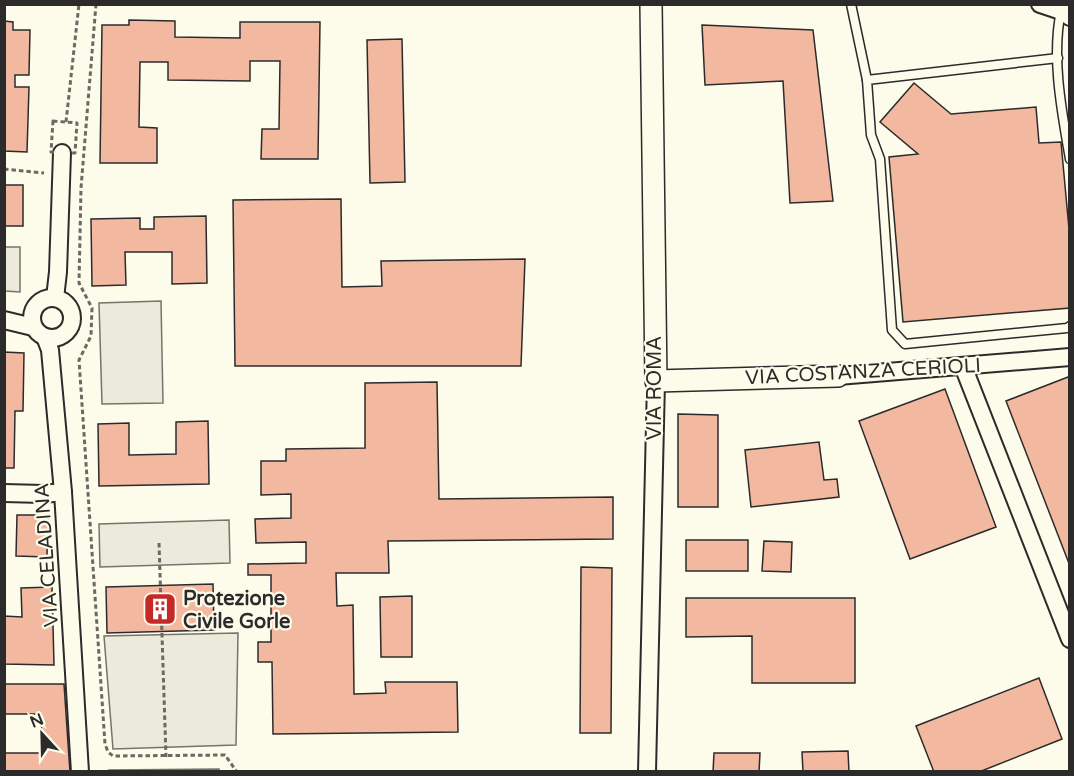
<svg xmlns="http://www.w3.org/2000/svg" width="1074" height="776" font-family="'Varela Round',sans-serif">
<rect width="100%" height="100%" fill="#fdfbea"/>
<polygon fill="#ecebdb" stroke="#74746e" stroke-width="1.5" points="238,633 236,745 113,749 104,636"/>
<g fill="#eceadb" stroke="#74746e" stroke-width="1.5">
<polygon points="5,247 20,247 20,292 5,291"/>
<polygon points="161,301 163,403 102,404 99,303"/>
<polygon points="229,520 230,563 100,567 99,524"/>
<polygon points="219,769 219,772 110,772 109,770"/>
</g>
<g fill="#f2b8a0" stroke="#2b2b2b" stroke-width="1.5">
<polygon points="129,20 175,21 175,37 240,38 240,22 320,22 318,159 261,159 262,129 279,129 280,61 250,61 250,81 168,80 168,62 140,62 139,127 157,128 157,163 100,163 102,25 129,25"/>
<polygon points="4,21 13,22 13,30 30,30 29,75 15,75 15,87 29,87 27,152 4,151"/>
<polygon points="702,25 813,30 833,201 790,203 783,81 705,85"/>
<polygon points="402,39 405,182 370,183 367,40"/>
<polygon points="914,83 951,114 1036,107 1039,143 1061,142 1070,240 1070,308 903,322 889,157 918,154 880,122"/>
<rect x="4" y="185" width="19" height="41"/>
<polygon points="341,199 342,287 382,286 381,261 525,259 521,366 235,366 233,200"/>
<polygon points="206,216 207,283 172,284 172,252 125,252 126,285 92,286 91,219 140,218 140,229 154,229 154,217"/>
<polygon points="4,352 24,353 23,411 15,411 14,468 4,468"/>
<polygon points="1068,377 1070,381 1070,566 1006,401"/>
<polygon points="437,382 439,499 613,497 613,539 388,541 389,573 336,573 337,606 353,605 354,694 386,693 385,682 457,682 458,732 273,734 272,662 258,662 258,642 271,642 271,575 248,575 248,564 306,563 306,542 256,543 255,519 291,518 291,494 261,495 261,461 286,461 286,449 365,448 365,383"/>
<polygon points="945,389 996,527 910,559 859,421"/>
<polygon points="678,414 718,415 718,507 678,507"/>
<polygon points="208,421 209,484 99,486 98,424 129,423 129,455 176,454 176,422"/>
<polygon points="819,442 824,480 837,479 839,497 751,507 745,450"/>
<polygon points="17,515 48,515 47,557 16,556"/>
<rect x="686" y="540" width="62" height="31"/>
<polygon points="764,541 792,542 791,572 762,571"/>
<polygon points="581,567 612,568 611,733 580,733"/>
<polygon points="213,584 214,630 107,633 106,587"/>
<polygon points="52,587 54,665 4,664 4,616 22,617 21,588"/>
<polygon points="412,596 412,657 381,657 380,597"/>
<polygon points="686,598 855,598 855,683 752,683 752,636 686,637"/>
<polygon points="1039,678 1062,739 979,772 934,772 916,726"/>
<polygon points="4,684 64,684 70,772 4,772 4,753 42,753 41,714 4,714"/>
<polygon points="848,751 849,772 803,772 802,752"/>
<polygon points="714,753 760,753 759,772 713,772"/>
</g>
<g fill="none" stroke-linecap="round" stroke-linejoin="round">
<defs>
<g id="service">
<polyline points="851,4 867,80"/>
<path d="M1061 11C1051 57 1062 113 1070 159"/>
<polyline points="1058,58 867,80 871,135 880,159 892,330 905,344 1067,328 1070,326"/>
</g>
<g id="minor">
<polyline points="1040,4 1061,11 1070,17"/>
<circle cx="52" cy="318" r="20"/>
<polyline points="55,298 58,272 62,153"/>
<polyline points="4,320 33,327"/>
<polyline points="45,337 50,350 63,492 80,772"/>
<polyline points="963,366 1070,639"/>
<polyline points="838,376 1070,357"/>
<polyline points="4,493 43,494 63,492"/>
<polyline points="647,772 656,381"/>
</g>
<polyline id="tertiary" points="651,4 656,381 838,376"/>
</defs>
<use href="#service" stroke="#2b2b2b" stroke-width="11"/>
<use href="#minor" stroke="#2b2b2b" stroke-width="20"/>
<use href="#tertiary" stroke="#2b2b2b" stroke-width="24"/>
<g stroke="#6a6964" stroke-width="3" stroke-dasharray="4.5 3" stroke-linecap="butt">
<polyline points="96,4 81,188 79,283 92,308 91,336 79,360 105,744 108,752 113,756 225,755 237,772"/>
<polygon points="53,121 77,123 75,153 51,152"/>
<polyline points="66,122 79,4"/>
<polyline points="4,169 44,173"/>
<polyline points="159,543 166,757"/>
</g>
<use href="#service" stroke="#fdfbea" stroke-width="8"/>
<use href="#minor" stroke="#fdfbea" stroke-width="16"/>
<use href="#tertiary" stroke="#fdfbea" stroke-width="21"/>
</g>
<defs>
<symbol id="building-square" viewBox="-11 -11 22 22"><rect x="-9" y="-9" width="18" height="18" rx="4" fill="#c62828" stroke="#fdfbea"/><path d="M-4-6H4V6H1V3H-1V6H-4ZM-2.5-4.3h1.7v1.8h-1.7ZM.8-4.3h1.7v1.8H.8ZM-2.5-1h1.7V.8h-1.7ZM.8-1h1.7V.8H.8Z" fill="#fff"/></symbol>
</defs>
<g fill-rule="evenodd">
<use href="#building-square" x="141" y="590" width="38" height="38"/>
</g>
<g text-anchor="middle" stroke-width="4.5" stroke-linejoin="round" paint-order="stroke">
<g font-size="20" fill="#2b2b2b" stroke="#fdfbea">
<text transform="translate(863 371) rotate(-3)" y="7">VIA COSTANZA CERIOLI</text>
<text transform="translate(654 388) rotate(-90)" y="7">VIA ROMA</text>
<text transform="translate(46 555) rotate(-94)" y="7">VIA CELADINA</text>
</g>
<g font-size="20" font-weight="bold" fill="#2b2b2b" stroke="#fdfbea" text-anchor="start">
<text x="183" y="605">Protezione<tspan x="183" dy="23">Civile Gorle</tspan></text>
</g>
</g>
<rect width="1074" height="776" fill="none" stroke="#2b2b2b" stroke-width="12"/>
<g transform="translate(42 734) rotate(338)" stroke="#fdfbea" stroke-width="4.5" paint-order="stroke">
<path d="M0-4.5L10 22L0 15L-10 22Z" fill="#2b2b2b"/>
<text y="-9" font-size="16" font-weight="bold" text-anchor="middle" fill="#2b2b2b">N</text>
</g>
</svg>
